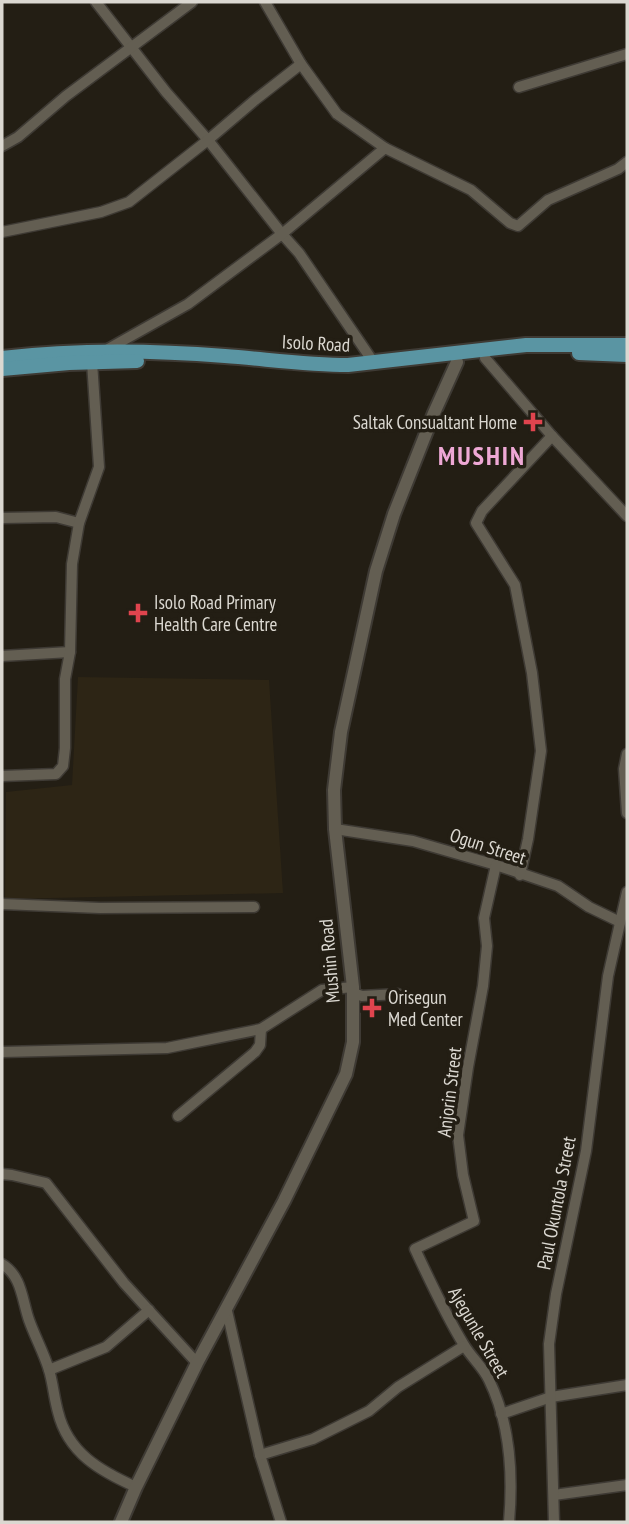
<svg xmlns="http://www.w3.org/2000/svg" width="629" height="1524" font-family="'PT Sans Narrow',sans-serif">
<rect width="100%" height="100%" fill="#231e14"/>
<polygon fill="#2d2515" points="78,677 269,680 283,893 5,899 6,792 72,785"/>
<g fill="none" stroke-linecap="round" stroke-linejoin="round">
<defs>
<g id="street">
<polyline points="96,2 166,92 208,140 282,234 299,253 374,363"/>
<polyline points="265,2 301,64 337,114 385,148"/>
<polyline points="519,87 627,54"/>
<polyline points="2,146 18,137 66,96 192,2"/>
<polyline points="2,232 101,212 129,202 208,140 255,100 301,64"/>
<polyline points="108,349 188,304 282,234 385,148 471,190 510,223 518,226 548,200 618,169 627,162"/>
<polyline points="485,358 552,436 627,516"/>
<polyline points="2,518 56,517 79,523"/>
<polyline points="2,656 70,652"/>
<polyline points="627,754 624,769 627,813"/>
<polyline points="2,776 56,774 63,766 65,748 65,679 70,652 72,564 79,523 99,467 92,362"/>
<polyline points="335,829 413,841 496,865 558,886 589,907 620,922"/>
<path d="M496 865 484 918 487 946 483 986 468 1067 458 1135 463 1175 474 1221 415 1249C430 1281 445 1314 464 1345 471 1357 483 1367 489 1380 510 1423 513 1476 509 1522"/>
<polyline points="520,875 528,839 541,751 532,673 515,585 476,523 482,511 552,436"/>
<polyline points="2,904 100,908 254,907"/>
<polyline points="353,993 362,996 398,994"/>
<polyline points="2,1052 167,1048 261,1029 322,990 353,987"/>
<polyline points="178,1116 255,1052 260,1045 261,1029"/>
<polyline points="2,1174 12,1175 46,1183 124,1283 197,1363"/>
<path d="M2 1264C22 1276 22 1300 29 1320 35 1337 44 1353 49 1370 53 1383 54 1398 58 1412 68 1453 100 1471 136 1487"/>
<polyline points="227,1311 260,1455 281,1522"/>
<polyline points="49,1370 106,1347 149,1310"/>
<polyline points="501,1414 551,1397 627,1385"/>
<polyline points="260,1455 313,1439 369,1411 398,1387 464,1346"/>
<polyline points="554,1495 627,1485"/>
<polyline points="554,1522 549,1344 556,1294 586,1151 608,976 627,892"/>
</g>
<polyline id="secondary" points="121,1522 136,1487 197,1363 284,1201 346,1074 353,1042 353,987 335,829 334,790 341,732 376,571 394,514 434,413 457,362"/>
<g id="primary">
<polyline points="579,353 627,355"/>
<path d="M2 358C76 349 151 350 225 356 266 359 307 365 348 365L526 345H627"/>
<polyline points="2,369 69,363 137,361"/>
</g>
</defs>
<use href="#street" stroke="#3e3a34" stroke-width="13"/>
<use href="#secondary" stroke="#3e3a34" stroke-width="16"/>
<use href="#primary" stroke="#3e3a34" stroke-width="18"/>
<use href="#street" stroke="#635e52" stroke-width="10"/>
<use href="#secondary" stroke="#635e52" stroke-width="12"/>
<use href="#primary" stroke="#5a95a3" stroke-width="14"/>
</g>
<g fill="#e0444e" stroke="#231e14" stroke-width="2.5">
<path d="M529.5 411.5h7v7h7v7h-7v7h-7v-7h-7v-7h7z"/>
<path d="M134.5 602.5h7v7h7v7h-7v7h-7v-7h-7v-7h7z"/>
<path d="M368.5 997.5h7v7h7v7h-7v7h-7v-7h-7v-7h7z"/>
</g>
<g text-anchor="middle" stroke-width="7" stroke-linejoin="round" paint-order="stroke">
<g font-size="19" fill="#dbd8d1" stroke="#231e14">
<text transform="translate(316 343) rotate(3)" y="7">Isolo Road</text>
<text transform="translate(488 846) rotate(18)" y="7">Ogun Street</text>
<text transform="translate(329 961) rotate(-95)" y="7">Mushin Road</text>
<text transform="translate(449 1092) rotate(-83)" y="7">Anjorin Street</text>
<text transform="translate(556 1203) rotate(-79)" y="7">Paul Okuntola Street</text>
<text transform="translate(479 1332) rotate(60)" y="7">Ajegunle Street</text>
</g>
<g font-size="19" fill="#dbd8d1" stroke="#231e14" text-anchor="start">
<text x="517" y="429" text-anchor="end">Saltak Consualtant Home</text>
<text x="154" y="609">Isolo Road Primary<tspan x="154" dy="22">Health Care Centre</tspan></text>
<text x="388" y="1004">Orisegun<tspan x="388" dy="22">Med Center</tspan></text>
</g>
<g font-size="26" font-weight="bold" letter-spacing="2" fill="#eea8d5" stroke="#231e14">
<text x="482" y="465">MUSHIN</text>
</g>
</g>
<rect width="629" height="1524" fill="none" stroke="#dbd8d1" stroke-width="7"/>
</svg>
